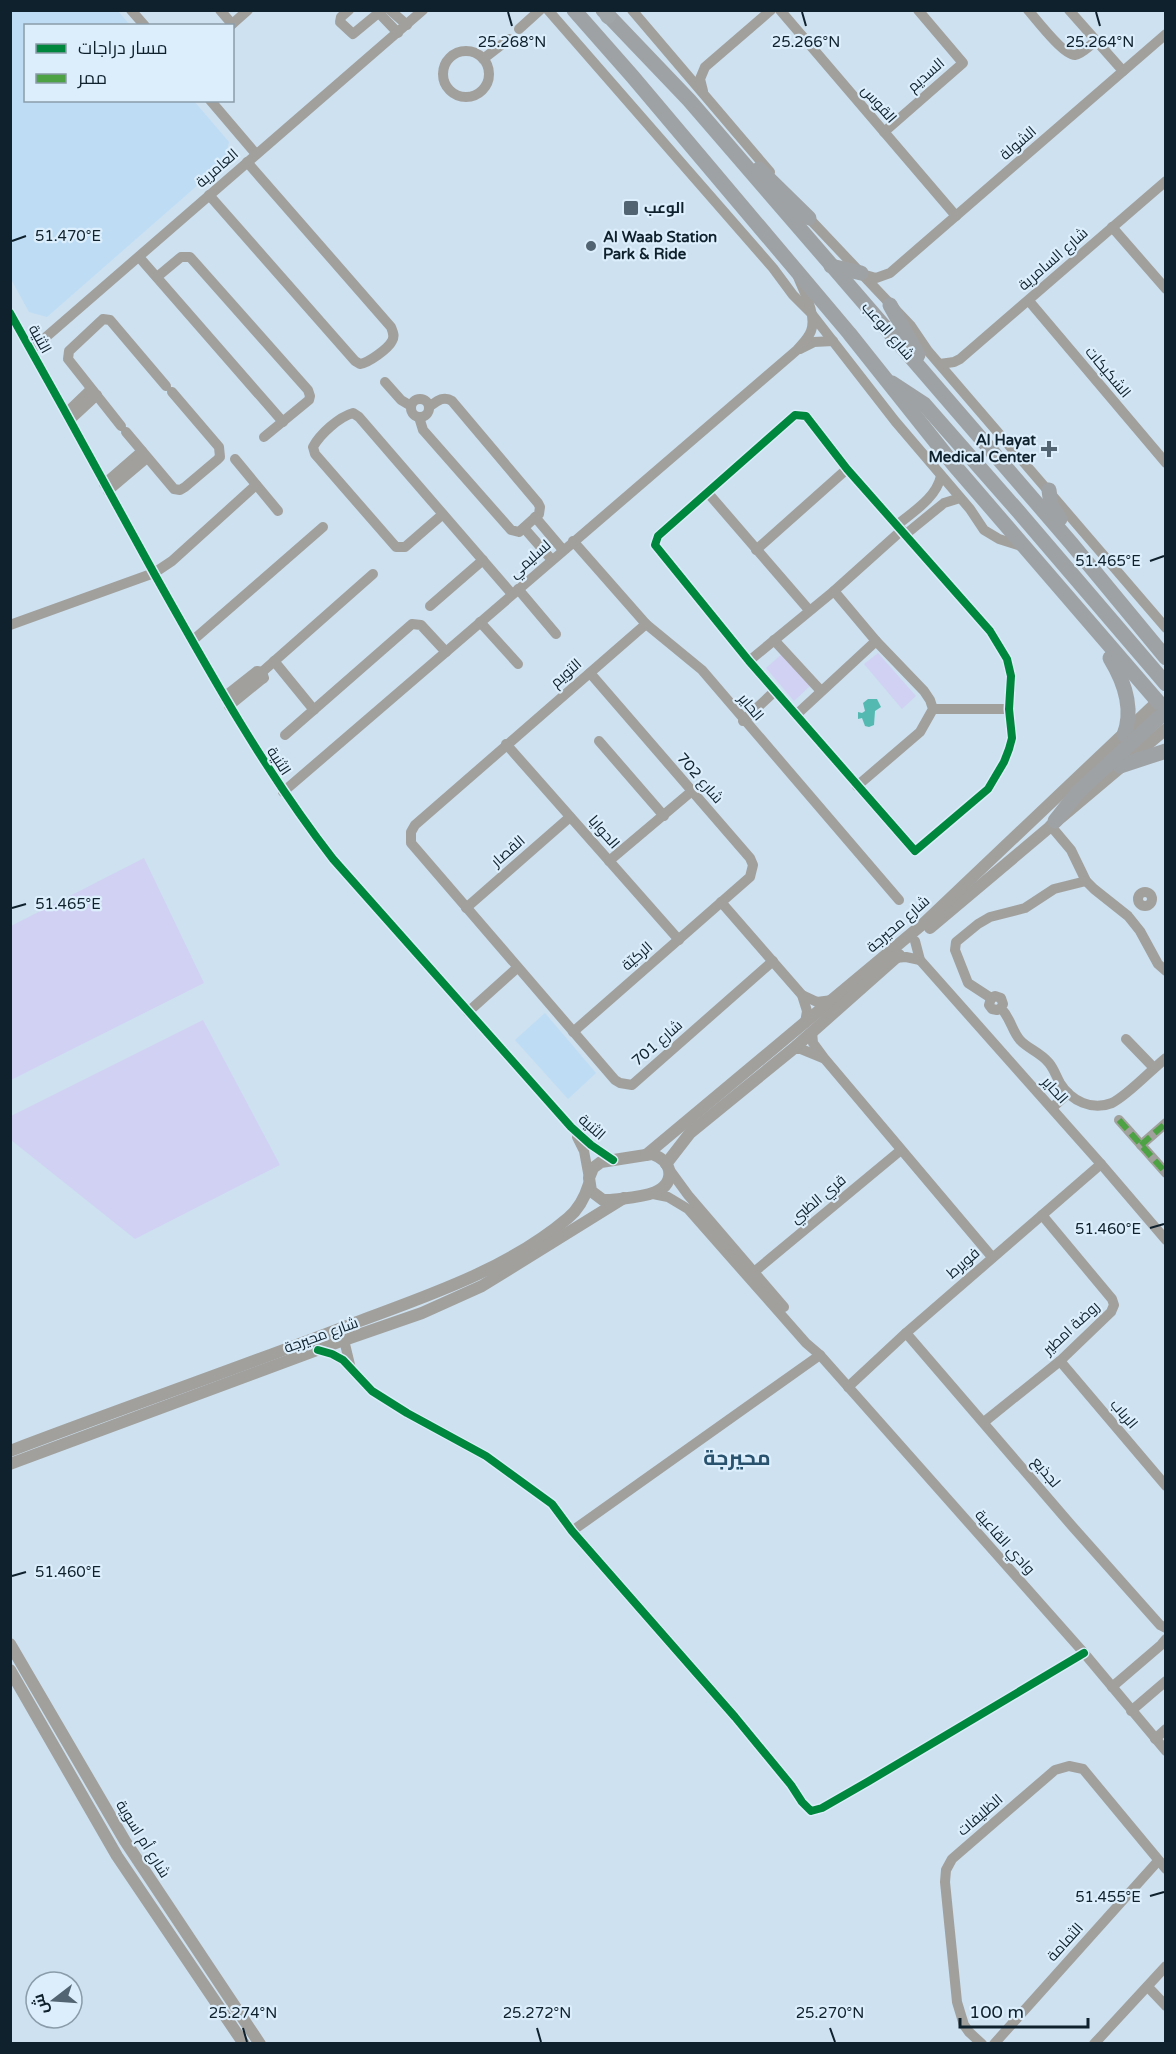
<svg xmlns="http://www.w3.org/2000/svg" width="1176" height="2054" font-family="'Varela Round',Cairo,sans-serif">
<rect width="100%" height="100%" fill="#cde1f0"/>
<g fill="#beddf5">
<polygon points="10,11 118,11 130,25 26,26 26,100 194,101 229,142 224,162 47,317 29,312 11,279"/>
<polygon points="545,1013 596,1073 568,1099 515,1040"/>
</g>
<g fill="#d1d2f3">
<polygon points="783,653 810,686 794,701 766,668"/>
<polygon points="878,653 916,696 902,709 864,664"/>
<polygon points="144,858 204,983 11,1080 11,926"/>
<polygon points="203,1020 280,1165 135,1239 11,1140 11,1116"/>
</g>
<polygon fill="#54bab1" points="868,699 877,699 881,707 875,711 874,725 869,727 865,726 862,718 858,719 858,712 862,713 865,711 863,703"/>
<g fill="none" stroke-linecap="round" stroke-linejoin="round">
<g stroke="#a1a09d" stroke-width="10">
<polyline points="131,10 145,26"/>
<polyline points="220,10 232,24"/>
<polyline points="349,10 341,17 340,22 353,34 382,10"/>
<polyline points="390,10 407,25"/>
<polyline points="548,10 773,268 793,295 811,313 895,421 970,509 984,530 999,539 1024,547"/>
<polyline points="632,10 770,172"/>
<polyline points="780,10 956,216"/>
<path d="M1028 10C1036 19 1064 56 1075 55 1082 54 1090 45 1096 41"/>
<polyline points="1069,10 1123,71"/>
<polyline points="379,13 398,33"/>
<polyline points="230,26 248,10"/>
<polyline points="519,29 540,10"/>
<circle cx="466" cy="74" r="23"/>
<polyline points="483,59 509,39"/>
<polyline points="703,91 700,79 705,67 771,10"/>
<polyline points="210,100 256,154"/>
<polyline points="884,132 963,63 918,10"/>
<path d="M209 195 355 361 360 364C368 363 388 349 392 341 395 336 393 332 391 327L247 162"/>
<polyline points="805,214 911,326 928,351 1166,628"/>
<polyline points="1112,227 1166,289"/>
<polyline points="139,257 283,422"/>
<polyline points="862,274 876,278 890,273 1166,34"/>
<polyline points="157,277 181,257 190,257 308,390 310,396 309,400 264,437"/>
<polyline points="1029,301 1166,463"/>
<path d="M10 313C59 400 107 487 155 575 210 673 264 770 333 859L571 1127 591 1145 613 1160"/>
<polyline points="800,349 814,342 833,341"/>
<polyline points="31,350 423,10"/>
<polyline points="940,364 954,362 960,359 1166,181"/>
<polyline points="385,382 401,400 411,406"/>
<circle cx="420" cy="408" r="9"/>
<polyline points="66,413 91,389"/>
<polygon points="795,415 806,416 847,469 990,631 1007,659 1011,676 1009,709 1012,738 1009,749 1004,762 988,789 915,851 749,661 655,545 658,536"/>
<path d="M419 417 423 430 511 530 519 532 539 514 540 507 538 503 452 401C443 395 436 402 429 407"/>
<polyline points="70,420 97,395"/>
<polyline points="121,426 68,359 69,351 101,321 103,319 110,320 166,386"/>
<polyline points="126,432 174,489 180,490 185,487 217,460 220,457 219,447 172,392"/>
<polyline points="235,459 278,511"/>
<polyline points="104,484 142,451"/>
<polyline points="108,491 147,458"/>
<polyline points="708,493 809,610"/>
<path d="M443 514 405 547H396L315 454 313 447C320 434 339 417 353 413L359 417 512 594"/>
<polyline points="535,517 563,550"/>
<path d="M897 525C914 511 936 498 941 476"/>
<polyline points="524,528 552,560"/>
<polyline points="906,534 944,503 960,498"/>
<polyline points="573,541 646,624 702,670 899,900"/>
<polyline points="756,550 847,469"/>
<polyline points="518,589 556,634"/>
<polyline points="430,606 483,560"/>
<polyline points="480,622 518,664"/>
<polyline points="646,624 415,825 411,832 411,843 615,1080 620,1083 632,1085 773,961"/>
<polyline points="10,625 154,573 172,561 256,485"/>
<polyline points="774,640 821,691"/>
<polyline points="192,641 323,527"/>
<polyline points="274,661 314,710"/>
<polyline points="749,661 834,591"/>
<polyline points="262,672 373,574"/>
<polyline points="224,697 257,671 262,672 264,678 261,680 229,706"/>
<polyline points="933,709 1009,709"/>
<polyline points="796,715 876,641"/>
<polyline points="743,721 775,691"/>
<polyline points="285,735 412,624 421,625 446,652"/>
<polyline points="599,741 664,816"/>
<polyline points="506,744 679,940"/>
<polyline points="857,786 920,732 933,709 930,700 924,691 876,641 834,591 902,530"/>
<path d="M283 792 797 350C802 344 808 339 811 331 817 315 804 292 798 277"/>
<polyline points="1050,825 1071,850 1086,881 1094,889 1128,916 1140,931 1158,964 1166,971"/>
<polyline points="609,861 692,791"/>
<circle cx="1145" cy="899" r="7"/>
<polyline points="721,902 802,995 807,1011 805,1023"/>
<polyline points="466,908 570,817"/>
<polyline points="915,941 920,960 1101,1164 1166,1240"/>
<polyline points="895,958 906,957 920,960"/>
<polyline points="802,995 817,1002 832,1000"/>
<polyline points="991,998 968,983 955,950 956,942 978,924 990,917 1025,908 1054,889 1086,881"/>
<path d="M1001 1008 997 1010 992 1009 989 1005 991 998 995 996 1001 998 1003 1004 1001 1008C1011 1019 1012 1031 1020 1040 1028 1049 1040 1052 1049 1063 1054 1069 1056 1076 1060 1083 1071 1101 1092 1111 1112 1103 1128 1095 1151 1070 1166 1058"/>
<polyline points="468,1012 517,968"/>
<polyline points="573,1032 750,877 753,865 750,858 590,673"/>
<polyline points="812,1032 813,1043 824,1058 992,1257"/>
<polyline points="1126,1039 1154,1068"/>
<polyline points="793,1049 801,1049 823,1058"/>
<polyline points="1052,1108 1068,1093"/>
<polyline points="1119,1120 1166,1173"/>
<polyline points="577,1137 584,1151 589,1178"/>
<polyline points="1141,1145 1166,1123"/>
<polyline points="669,1169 688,1195 784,1307"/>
<polyline points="653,1194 668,1197 688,1209 806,1343 820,1355 1084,1653 1166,1751"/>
<polyline points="754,1272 901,1150"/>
<polyline points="906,1333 1072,1526 1160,1625 1166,1628"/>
<polyline points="344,1340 351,1369"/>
<polyline points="318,1350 332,1354 343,1360 372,1391 407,1413 486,1456 552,1504 572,1531 735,1717 791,1785 802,1802 811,1811 822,1808 869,1781 1084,1653"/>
<polyline points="1060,1361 1166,1486"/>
<polyline points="848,1387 906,1333 1101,1164"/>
<polyline points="984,1422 1060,1361 1111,1312 1114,1305 1112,1299 1042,1215"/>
<polyline points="572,1531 820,1355"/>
<polyline points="1112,1687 1161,1645 1166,1639"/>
<polyline points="1131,1711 1166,1681"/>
<polyline points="1155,1739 1166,1729"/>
<polyline points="1148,1987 1166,2006"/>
<polyline points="982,2044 969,2032 964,2025 957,2002 945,1882 946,1870 952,1859 1055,1770 1069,1766 1083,1769 1166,1869"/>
<polyline points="994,2044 1158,1861"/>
<polyline points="1094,2044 1166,1966"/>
</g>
<g stroke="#a1a09d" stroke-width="12">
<polyline points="930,928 1166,729"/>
<path d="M652 1154C660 1157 667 1161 669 1170 674 1198 629 1197 611 1200H603L591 1191 589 1178 593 1168 601 1162Z"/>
<polyline points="646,1155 924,923 1157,702"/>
<polyline points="666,1164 690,1133 793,1049 899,955"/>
<path d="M10 1451C125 1407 242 1367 357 1322 429 1295 508 1269 568 1218 579 1209 585 1197 589 1184"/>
<polyline points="10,1464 344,1340 422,1313 482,1286 624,1198"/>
<polyline points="10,1644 125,1841 260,2044"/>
<polyline points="10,1670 117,1856 244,2044"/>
</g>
<g stroke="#9fa2a4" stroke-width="15">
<polyline points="574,10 633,77 849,333 954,465 1166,711"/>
<polyline points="603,10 689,100 1071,543 1166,658"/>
<polyline points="759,169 809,218"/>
<polyline points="831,266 861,273"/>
<polyline points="890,305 918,355"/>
<polyline points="892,383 924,404 1018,511 1166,684"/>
<polyline points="1049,490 1051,505 1060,519"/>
<path d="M1110 658C1124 681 1134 709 1124 735"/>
<polyline points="1120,766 1166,751"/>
<polyline points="1055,821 1078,792 1166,711"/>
</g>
<polyline stroke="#a0a5a8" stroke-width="16" points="606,10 608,16"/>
<g stroke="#4da243" stroke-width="6" stroke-dasharray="12 6" stroke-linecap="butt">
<polyline points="1119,1120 1166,1173"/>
<polyline points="1141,1145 1166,1123"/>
</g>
<defs>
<g id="cycleway">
<path d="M10 313C59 400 107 487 155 575 210 673 264 770 333 859L571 1127 591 1145 613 1160"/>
<polygon points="795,415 806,416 847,469 990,631 1007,659 1011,676 1009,709 1012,738 1009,749 1004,762 988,789 915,851 749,661 655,545 658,536"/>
<polyline points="318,1350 332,1354 343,1360 372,1391 407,1413 486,1456 552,1504 572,1531 735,1717 791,1785 802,1802 811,1811 822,1808 869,1781 1084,1653"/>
</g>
</defs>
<use href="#cycleway" stroke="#dceefb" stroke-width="11"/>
<use href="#cycleway" stroke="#00873e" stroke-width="8"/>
</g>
<path fill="none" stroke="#0f212d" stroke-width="2" d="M508 12 512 26M802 12 806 26M1096 12 1100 26M12 241 26 236M1150 561 1164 556M12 908 26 904M1150 1228 1164 1224M12 1576 26 1572M1150 1896 1164 1892M243 2028 247 2042M537 2028 541 2042M830 2028 835 2042"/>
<g fill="#526471" stroke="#dceefb" stroke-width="2">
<rect x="623" y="200" width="16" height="16" rx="3"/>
<circle cx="591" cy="246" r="6"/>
<path d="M1046 440h6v6h6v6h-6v6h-6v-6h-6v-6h6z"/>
</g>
<g text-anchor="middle" stroke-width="4.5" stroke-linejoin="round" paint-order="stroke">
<g font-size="15" fill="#0f212d" stroke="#dceefb">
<text transform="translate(926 75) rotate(-41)" y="5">السديم</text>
<text transform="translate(879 104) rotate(49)" y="5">القوس</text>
<text transform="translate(1018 143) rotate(-41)" y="5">الشولة</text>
<text transform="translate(217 168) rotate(-41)" y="5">العامرية</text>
<text transform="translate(1053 259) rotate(-41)" y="5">شارع السامرية</text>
<text transform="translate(888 331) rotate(49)" y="5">شارع الوعب</text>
<text transform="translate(40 339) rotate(61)" y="5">الثنية</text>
<text transform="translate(1108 372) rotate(50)" y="5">الشكيكات</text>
<text transform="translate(530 559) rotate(-41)" y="5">لسليمي</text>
<text transform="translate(566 673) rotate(-41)" y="5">التويم</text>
<text transform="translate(751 707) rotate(50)" y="5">الحاير</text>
<text transform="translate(279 761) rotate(57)" y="5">الثنية</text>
<text transform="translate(700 778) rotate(49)" y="5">شارع 702</text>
<text transform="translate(604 832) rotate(49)" y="5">الحوايا</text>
<text transform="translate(508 851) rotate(-41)" y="5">القصار</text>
<text transform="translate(898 924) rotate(-41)" y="5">شارع محيرجة</text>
<text transform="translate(637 956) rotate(-41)" y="5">الركيّة</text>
<text transform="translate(657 1043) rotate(-41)" y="5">شارع 701</text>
<text transform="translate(1055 1090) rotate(48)" y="5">الحاير</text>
<text transform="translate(592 1127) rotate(42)" y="5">الثنية</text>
<text transform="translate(818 1199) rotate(-40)" y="5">قري الظبي</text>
<text transform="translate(963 1263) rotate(-41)" y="5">فويرط</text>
<text transform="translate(1071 1328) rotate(-43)" y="5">روضة امطير</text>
<text transform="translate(321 1335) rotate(-20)" y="5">شارع محيرجة</text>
<text transform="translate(1124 1414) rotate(50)" y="5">الرباب</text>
<text transform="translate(1046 1472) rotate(50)" y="5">لجذيع</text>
<text transform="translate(1005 1542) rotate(48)" y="5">وادي القاعية</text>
<text transform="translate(980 1815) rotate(-41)" y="5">الظليفات</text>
<text transform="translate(143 1839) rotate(58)" y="5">شارع أم اسوية</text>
<text transform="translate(1065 1942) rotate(-48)" y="5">الثمامة</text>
</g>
<g font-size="15" font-weight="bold" fill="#0f212d" stroke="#dceefb" text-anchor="start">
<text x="644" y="213">الوعب</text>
<text x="603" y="242">Al Waab Station<tspan x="603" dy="17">Park &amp; Ride</tspan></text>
<text x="1036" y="445" text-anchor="end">Al Hayat<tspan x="1036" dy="17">Medical Center</tspan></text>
</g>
<g font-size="21" font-weight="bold" fill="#29526e" stroke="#dceefb">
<text x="737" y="1465">محيرجة</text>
</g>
</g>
<g font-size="15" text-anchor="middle" fill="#0f212d" stroke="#dceefb" stroke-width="4.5" stroke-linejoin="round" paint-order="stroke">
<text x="512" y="47">25.268°N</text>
<text x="806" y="47">25.266°N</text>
<text x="1100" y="47">25.264°N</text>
<text x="68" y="241">51.470°E</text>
<text x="1108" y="566">51.465°E</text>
<text x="68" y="909">51.465°E</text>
<text x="1108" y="1234">51.460°E</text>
<text x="68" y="1577">51.460°E</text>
<text x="1108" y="1902">51.455°E</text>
<text x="243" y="2018">25.274°N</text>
<text x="537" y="2018">25.272°N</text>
<text x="830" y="2018">25.270°N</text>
</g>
<rect width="1176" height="2054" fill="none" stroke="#0f212d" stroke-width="24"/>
<rect x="24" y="24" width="210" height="78" fill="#dceefb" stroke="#8a9ca9" stroke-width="1.5"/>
<rect x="36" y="44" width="30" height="9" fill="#00873e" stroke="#8a9ca9" stroke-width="1.5"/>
<text x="78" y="54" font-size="18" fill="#0f212d">مسار دراجات</text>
<rect x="36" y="74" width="30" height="9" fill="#4da243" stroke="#8a9ca9" stroke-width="1.5"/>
<text x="78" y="84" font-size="18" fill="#0f212d">ممر</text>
<g transform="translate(54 2000) rotate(253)"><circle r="28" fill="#dceefb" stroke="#8a9ca9" stroke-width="1.5"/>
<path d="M0-4.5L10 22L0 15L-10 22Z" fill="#526471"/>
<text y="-9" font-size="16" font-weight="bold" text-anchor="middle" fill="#0f212d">ش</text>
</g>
<path d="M960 2018v9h128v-9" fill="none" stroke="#0f212d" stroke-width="3"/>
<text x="969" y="2018" font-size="18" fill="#0f212d" stroke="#dceefb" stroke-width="4.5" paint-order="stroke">100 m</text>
</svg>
